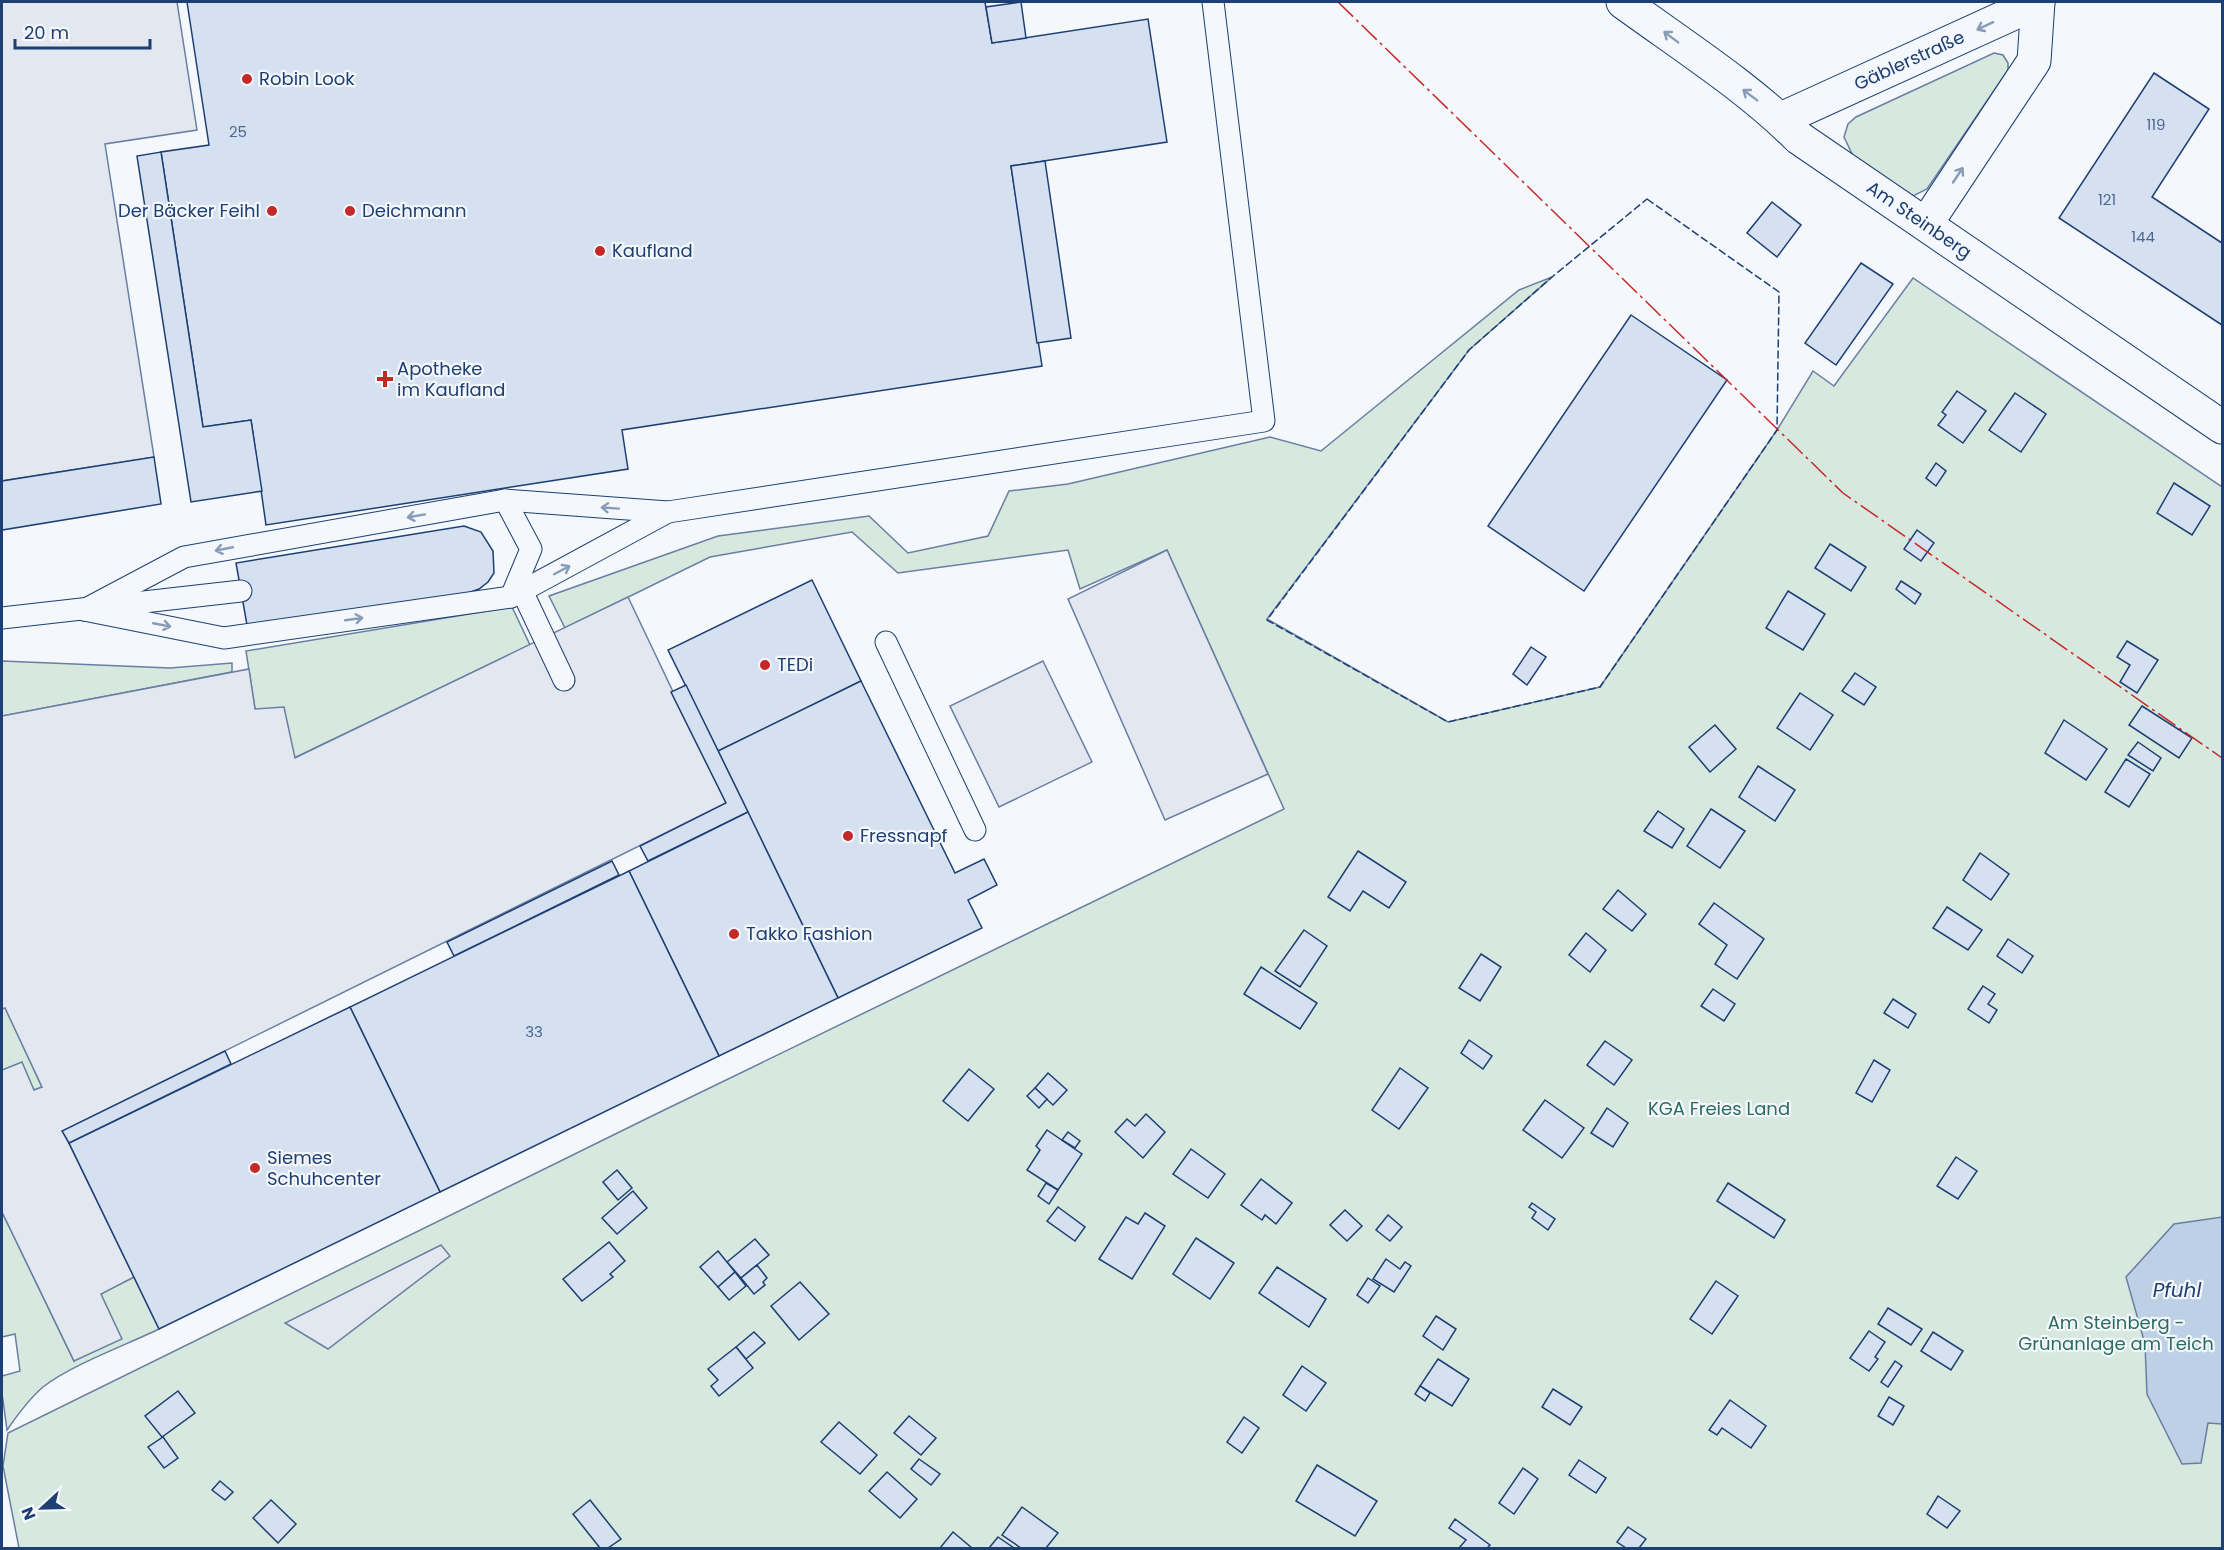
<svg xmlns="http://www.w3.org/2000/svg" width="2224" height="1550" font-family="Poppins,sans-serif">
<rect width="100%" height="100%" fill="#f4f7fb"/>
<g fill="#d7e8df" stroke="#687fa3" stroke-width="1.5">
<polygon points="1994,53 2003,55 2008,63 2008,70 1927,189 1913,196 1854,158 1844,137 1848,124 1856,117"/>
<polygon points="1552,277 1469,350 1267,619 1448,722 1600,687 1777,430 1813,371 1834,386 1913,278 2222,487 2222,1548 19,1548 3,1466 8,1433 656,1114 1284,809 1167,550 1080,589 1068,550 898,573 852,532 710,557 565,628 549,596 718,536 869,516 908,553 988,536 1009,491 1068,484 1270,437 1321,451 1519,290"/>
<polygon points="512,607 530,645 294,758 255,709 246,651"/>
<polygon points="2,661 170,668 232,663 232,672 2,716"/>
<polygon points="5,1007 42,1087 35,1090 2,1070 2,1009"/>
<path d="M2 1212 74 1361 100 1294 134 1277 159 1329C126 1345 71 1365 43 1387 29 1399 18 1414 7 1430L2 1393V1376L20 1371 15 1334 2 1337Z"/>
</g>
<g fill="#e3e8f0" stroke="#687fa3" stroke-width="1.5">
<polygon points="2,2 177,2 197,130 105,144 154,457 2,481"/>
<polygon points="1167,550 1268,774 1165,820 1068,599"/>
<polygon points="628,597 726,803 63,1131 134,1277 101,1294 122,1339 74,1361 2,1212 2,1070 22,1062 34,1090 42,1087 5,1008 2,1009 2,716 249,669 255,709 284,707 295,758"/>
<polygon points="1043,661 1092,762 999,807 950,706"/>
<polygon points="441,1245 450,1256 328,1349 285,1323"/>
</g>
<polygon fill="#bed0e5" stroke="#687fa3" stroke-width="1.5" points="2222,1217 2222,1424 2208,1423 2201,1463 2182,1464 2147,1394 2145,1344 2126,1277 2174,1224"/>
<g fill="#d5e0f0" stroke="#1d3f73" stroke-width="1.5">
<polygon points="187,2 985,2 992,43 1148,19 1167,142 1011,166 1042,366 622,430 628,469 266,525 251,420 203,427 161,152 209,145"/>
<polygon points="1021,2 1026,38 992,43 986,7"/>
<polygon points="2154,73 2209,109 2152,197 2222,243 2222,325 2059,218"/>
<polygon points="161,152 203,427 251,420 262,491 191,502 137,156"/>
<polygon points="1045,161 1071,338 1037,343 1011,166"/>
<polygon points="1772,202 1801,225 1777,257 1747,233"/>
<polygon points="1861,263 1893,284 1836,365 1805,343"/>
<polygon points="1631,315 1727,380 1584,591 1488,526"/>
<polygon points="1957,391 1986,411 1963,443 1938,425 1946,415 1942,412"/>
<polygon points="2015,393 2046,414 2021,452 1989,430"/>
<polygon points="154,457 161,504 2,530 2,481"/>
<polygon points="1936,463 1946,471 1936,486 1926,478"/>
<polygon points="2174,483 2210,506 2192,535 2157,513"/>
<polygon points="464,526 481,532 493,551 494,573 488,582 479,589 468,593 247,625 236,563"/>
<polygon points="1917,530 1934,543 1921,561 1904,549"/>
<polygon points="1830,544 1866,567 1851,591 1815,568"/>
<polygon points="812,580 861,681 718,751 668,650"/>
<polygon points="1901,581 1921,594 1915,604 1896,589"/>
<polygon points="1788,591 1825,614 1803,650 1766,628"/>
<polygon points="2127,641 2158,660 2137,693 2120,682 2130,665 2117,657"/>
<polygon points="1531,647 1546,657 1527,685 1513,674"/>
<polygon points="1855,673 1876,687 1864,705 1842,691"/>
<polygon points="861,681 955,873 984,859 997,885 968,900 982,928 838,998 718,751"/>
<polygon points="686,685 748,812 648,861 640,846 726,803 671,692"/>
<polygon points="1800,693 1833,715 1810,750 1777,728"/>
<polygon points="2142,706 2192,738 2179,758 2129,725"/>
<polygon points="2064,720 2107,749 2086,780 2045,753"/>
<polygon points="1715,725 1736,749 1710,772 1689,747"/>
<polygon points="2138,742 2161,758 2153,771 2128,755"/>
<polygon points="2126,759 2150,774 2129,807 2105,792"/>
<polygon points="1758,766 1795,790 1775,821 1739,797"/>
<polygon points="1711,809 1745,831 1720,868 1687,846"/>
<polygon points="1658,811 1684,829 1672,848 1644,831"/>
<polygon points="748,812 838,998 719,1056 629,871"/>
<polygon points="1358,851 1406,882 1389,908 1363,891 1350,911 1328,897"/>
<polygon points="1980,853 2009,874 1991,900 1963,880"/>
<polygon points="612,861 619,875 454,956 447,942"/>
<polygon points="629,871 719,1056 440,1192 350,1007"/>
<polygon points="1618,890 1646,914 1632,931 1603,909"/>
<polygon points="1714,903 1764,939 1737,979 1715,964 1727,945 1699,924"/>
<polygon points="1947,907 1982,930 1968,950 1933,928"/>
<polygon points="1304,930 1327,946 1300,987 1275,971"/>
<polygon points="1586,933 1606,950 1590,972 1569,955"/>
<polygon points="2008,939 2033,956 2022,973 1997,956"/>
<polygon points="1481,954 1501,967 1480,1001 1459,988"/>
<polygon points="1261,967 1317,1003 1300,1029 1244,994"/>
<polygon points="1983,986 1995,994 1988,1004 1997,1010 1989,1023 1968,1009"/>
<polygon points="1713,989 1735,1004 1724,1021 1701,1006"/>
<polygon points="1893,999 1916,1014 1908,1028 1884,1013"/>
<polygon points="350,1007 440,1192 159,1329 69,1143"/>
<polygon points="1469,1040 1492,1056 1483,1069 1461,1053"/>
<polygon points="1605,1041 1632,1060 1614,1085 1587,1065"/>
<polygon points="225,1051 231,1064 69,1143 62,1131"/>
<polygon points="1874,1060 1890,1070 1872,1102 1856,1093"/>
<polygon points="1400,1068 1428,1088 1399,1129 1372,1110"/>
<polygon points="969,1069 994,1089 968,1121 943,1101"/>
<polygon points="1048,1073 1067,1090 1053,1105 1035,1088"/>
<polygon points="1035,1088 1047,1099 1039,1108 1027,1096"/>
<polygon points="1545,1100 1584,1128 1562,1158 1523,1130"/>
<polygon points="1607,1108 1628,1123 1613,1147 1591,1133"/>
<polygon points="1146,1114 1165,1132 1143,1158 1115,1132 1127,1119 1135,1126"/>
<polygon points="1047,1130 1082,1154 1058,1190 1027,1170 1040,1150 1036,1146"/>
<polygon points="1068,1132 1080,1141 1075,1148 1062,1140"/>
<polygon points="1191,1149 1225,1174 1208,1198 1173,1174"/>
<polygon points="1956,1157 1977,1171 1958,1199 1937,1186"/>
<polygon points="617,1170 632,1188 618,1200 603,1182"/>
<polygon points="1261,1179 1292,1203 1276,1224 1265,1215 1262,1220 1241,1205"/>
<polygon points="1046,1183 1058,1190 1049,1204 1038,1196"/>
<polygon points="1728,1183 1785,1220 1774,1238 1717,1201"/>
<polygon points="633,1191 647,1208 617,1234 602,1218"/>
<polygon points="1532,1203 1555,1219 1548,1230 1532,1218 1536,1212 1529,1207"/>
<polygon points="1058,1207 1085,1227 1075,1241 1047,1221"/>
<polygon points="1345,1210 1362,1226 1347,1241 1330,1225"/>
<polygon points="1145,1213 1165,1226 1132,1279 1099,1259 1126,1217 1138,1224"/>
<polygon points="1388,1215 1402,1227 1390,1241 1376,1230"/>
<polygon points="1196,1238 1234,1263 1210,1299 1173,1274"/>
<polygon points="755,1239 769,1255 741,1278 727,1262"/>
<polygon points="609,1242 625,1261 610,1274 613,1277 582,1301 563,1279"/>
<polygon points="718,1251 735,1272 718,1287 700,1267"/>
<polygon points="1386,1259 1400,1269 1405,1262 1411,1266 1394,1292 1373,1279"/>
<polygon points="757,1265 767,1278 763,1282 765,1285 754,1294 741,1278"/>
<polygon points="1277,1267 1326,1299 1309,1327 1259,1293"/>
<polygon points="735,1272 746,1286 729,1300 718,1287"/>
<polygon points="1368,1278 1380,1286 1368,1303 1357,1295"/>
<polygon points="1716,1281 1738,1296 1712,1334 1690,1319"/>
<polygon points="800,1282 829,1314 799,1340 771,1306"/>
<polygon points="1888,1308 1922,1329 1911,1345 1878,1324"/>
<polygon points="1436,1316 1456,1329 1443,1350 1423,1336"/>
<polygon points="1869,1331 1885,1342 1875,1357 1878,1359 1869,1371 1850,1358"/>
<polygon points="754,1332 765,1343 746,1359 736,1347"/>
<polygon points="1933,1332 1963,1351 1951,1370 1921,1351"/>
<polygon points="736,1347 753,1368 719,1396 711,1386 718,1380 708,1369"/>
<polygon points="1438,1359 1469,1379 1452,1406 1420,1386"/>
<polygon points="1895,1361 1902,1366 1888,1387 1881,1382"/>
<polygon points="1302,1366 1326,1383 1306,1411 1283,1395"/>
<polygon points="1420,1386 1430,1393 1425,1401 1415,1394"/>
<polygon points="1553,1389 1582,1407 1570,1425 1542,1407"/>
<polygon points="178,1391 195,1413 162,1437 145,1416"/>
<polygon points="1889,1397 1904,1406 1893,1425 1878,1416"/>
<polygon points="1730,1400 1766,1426 1751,1448 1722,1428 1717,1435 1709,1430"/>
<polygon points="909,1416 936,1438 921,1455 894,1433"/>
<polygon points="1244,1417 1259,1428 1242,1453 1227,1442"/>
<polygon points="839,1422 877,1455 860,1474 821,1442"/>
<polygon points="163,1437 178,1458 164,1468 148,1447"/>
<polygon points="919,1459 940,1474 931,1485 911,1469"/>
<polygon points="1579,1460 1606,1478 1596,1493 1569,1475"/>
<polygon points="1317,1465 1377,1501 1355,1536 1296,1501"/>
<polygon points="1523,1468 1538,1479 1514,1514 1499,1503"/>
<polygon points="887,1472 917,1499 900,1518 869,1491"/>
<polygon points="220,1481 233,1492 225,1500 212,1490"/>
<polygon points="1938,1496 1960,1511 1947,1528 1927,1514"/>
<polygon points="271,1500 296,1524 278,1543 253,1518"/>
<polygon points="590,1500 621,1539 608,1548 600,1548 573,1514"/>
<polygon points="1022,1507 1058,1533 1046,1548 1021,1548 1002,1535"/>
<polygon points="1455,1519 1490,1545 1487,1548 1459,1548 1466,1540 1449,1528"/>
<polygon points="1628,1527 1646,1539 1639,1548 1626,1548 1617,1542"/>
<polygon points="953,1532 972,1548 940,1548"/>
<polygon points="998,1537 1014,1548 989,1548"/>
</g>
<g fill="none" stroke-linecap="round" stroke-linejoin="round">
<defs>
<g id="lane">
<polyline points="505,500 531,549 511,597"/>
<polyline points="522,591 564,680"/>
<polyline points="84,610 184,557 505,500 668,512 1264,421 1213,2"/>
<polyline points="84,610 224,638 511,597 668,512"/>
<polyline points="2,618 241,591"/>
<polyline points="886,642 975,830"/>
</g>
<g id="street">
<path id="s1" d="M1623 2C1682 45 1748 87 1799 138L2222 427"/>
<path id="s2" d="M1781 119 2038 2"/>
<polyline points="1926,224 2034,61 2038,2"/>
</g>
</defs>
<use href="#lane" stroke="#1d3f73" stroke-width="23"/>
<use href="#street" stroke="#1d3f73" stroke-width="35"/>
<use href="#lane" stroke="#f4f7fb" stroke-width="21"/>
<use href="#street" stroke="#f4f7fb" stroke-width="33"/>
<polygon stroke="#1d3f73" stroke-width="1.5" stroke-dasharray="8 3" stroke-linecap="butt" points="1647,199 1779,292 1777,430 1600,687 1448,722 1267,620 1469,350 1552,277"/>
<polyline stroke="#c62828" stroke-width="1.5" stroke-dasharray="21 4.5 3 4.5" stroke-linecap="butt" points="1338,2 1843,493 2222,758"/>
</g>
<defs><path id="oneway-shaft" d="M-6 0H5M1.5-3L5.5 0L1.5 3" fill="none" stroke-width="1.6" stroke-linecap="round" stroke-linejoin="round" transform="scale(1.5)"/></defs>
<g stroke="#889bb7">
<use href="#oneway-shaft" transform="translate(1985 26) rotate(155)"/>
<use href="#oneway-shaft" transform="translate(1671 37) rotate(-143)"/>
<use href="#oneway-shaft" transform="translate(1750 95) rotate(-143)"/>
<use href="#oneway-shaft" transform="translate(1958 175) rotate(-56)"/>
<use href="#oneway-shaft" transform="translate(610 508) rotate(-176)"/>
<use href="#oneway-shaft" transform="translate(416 516) rotate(170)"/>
<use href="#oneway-shaft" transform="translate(224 549) rotate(169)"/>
<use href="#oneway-shaft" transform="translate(562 570) rotate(-28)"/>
<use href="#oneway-shaft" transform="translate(354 619) rotate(-8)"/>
<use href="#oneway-shaft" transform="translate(162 625) rotate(11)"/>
</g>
<g fill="#c62828" stroke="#f4f7fb" stroke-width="2">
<circle cx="247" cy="79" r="6"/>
<circle cx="272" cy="211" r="6"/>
<circle cx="350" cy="211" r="6"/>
<circle cx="600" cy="251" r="6"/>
<path d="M382 370h6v6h6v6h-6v6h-6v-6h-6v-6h6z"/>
<circle cx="765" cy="665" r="6"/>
<circle cx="848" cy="836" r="6"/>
<circle cx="734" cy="934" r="6"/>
<circle cx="255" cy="1168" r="6"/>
</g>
<g text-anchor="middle" stroke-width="4.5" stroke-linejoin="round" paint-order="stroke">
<g font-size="15" fill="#4b6792">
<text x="2156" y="130">119</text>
<text x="238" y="137">25</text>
<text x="2107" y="205">121</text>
<text x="2143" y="242">144</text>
<text x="534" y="1037">33</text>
</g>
<g font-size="18" fill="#1d3f73" stroke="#f4f7fb">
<text dy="6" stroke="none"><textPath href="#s2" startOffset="141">Gäblerstraße</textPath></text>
<text dy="6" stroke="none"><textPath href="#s1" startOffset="368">Am Steinberg</textPath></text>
</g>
<g font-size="18" fill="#1d3f73" stroke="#f4f7fb" text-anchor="start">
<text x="259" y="85">Robin Look</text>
<text x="260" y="217" text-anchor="end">Der Bäcker Feihl</text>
<text x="362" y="217">Deichmann</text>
<text x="612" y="257">Kaufland</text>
<text x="397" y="375">Apotheke<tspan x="397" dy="21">im Kaufland</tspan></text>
<text x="777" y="671">TEDi</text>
<text x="860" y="842">Fressnapf</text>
<text x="746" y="940">Takko Fashion</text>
<text x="267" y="1164">Siemes<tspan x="267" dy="21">Schuhcenter</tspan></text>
</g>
<g font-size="18" fill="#2c6c60" stroke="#f4f7fb">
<text x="1719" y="1115">KGA Freies Land</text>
<text x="2116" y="1329">Am Steinberg -<tspan x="2116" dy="21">Grünanlage am Teich</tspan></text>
</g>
<g font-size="20" font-style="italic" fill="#1d3f73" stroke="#f4f7fb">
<text x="2177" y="1297">Pfuhl</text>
</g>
</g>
<rect width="2224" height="1550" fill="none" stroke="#1d3f73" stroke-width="6"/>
<g transform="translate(42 1508) rotate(248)" stroke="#f4f7fb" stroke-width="4.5" paint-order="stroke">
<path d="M0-4.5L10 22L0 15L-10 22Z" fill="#1d3f73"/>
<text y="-9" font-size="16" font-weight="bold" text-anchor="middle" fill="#1d3f73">N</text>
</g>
<path d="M15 39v9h135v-9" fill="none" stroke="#1d3f73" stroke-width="3"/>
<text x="24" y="39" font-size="18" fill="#1d3f73" stroke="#f4f7fb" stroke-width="4.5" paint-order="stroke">20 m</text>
</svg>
